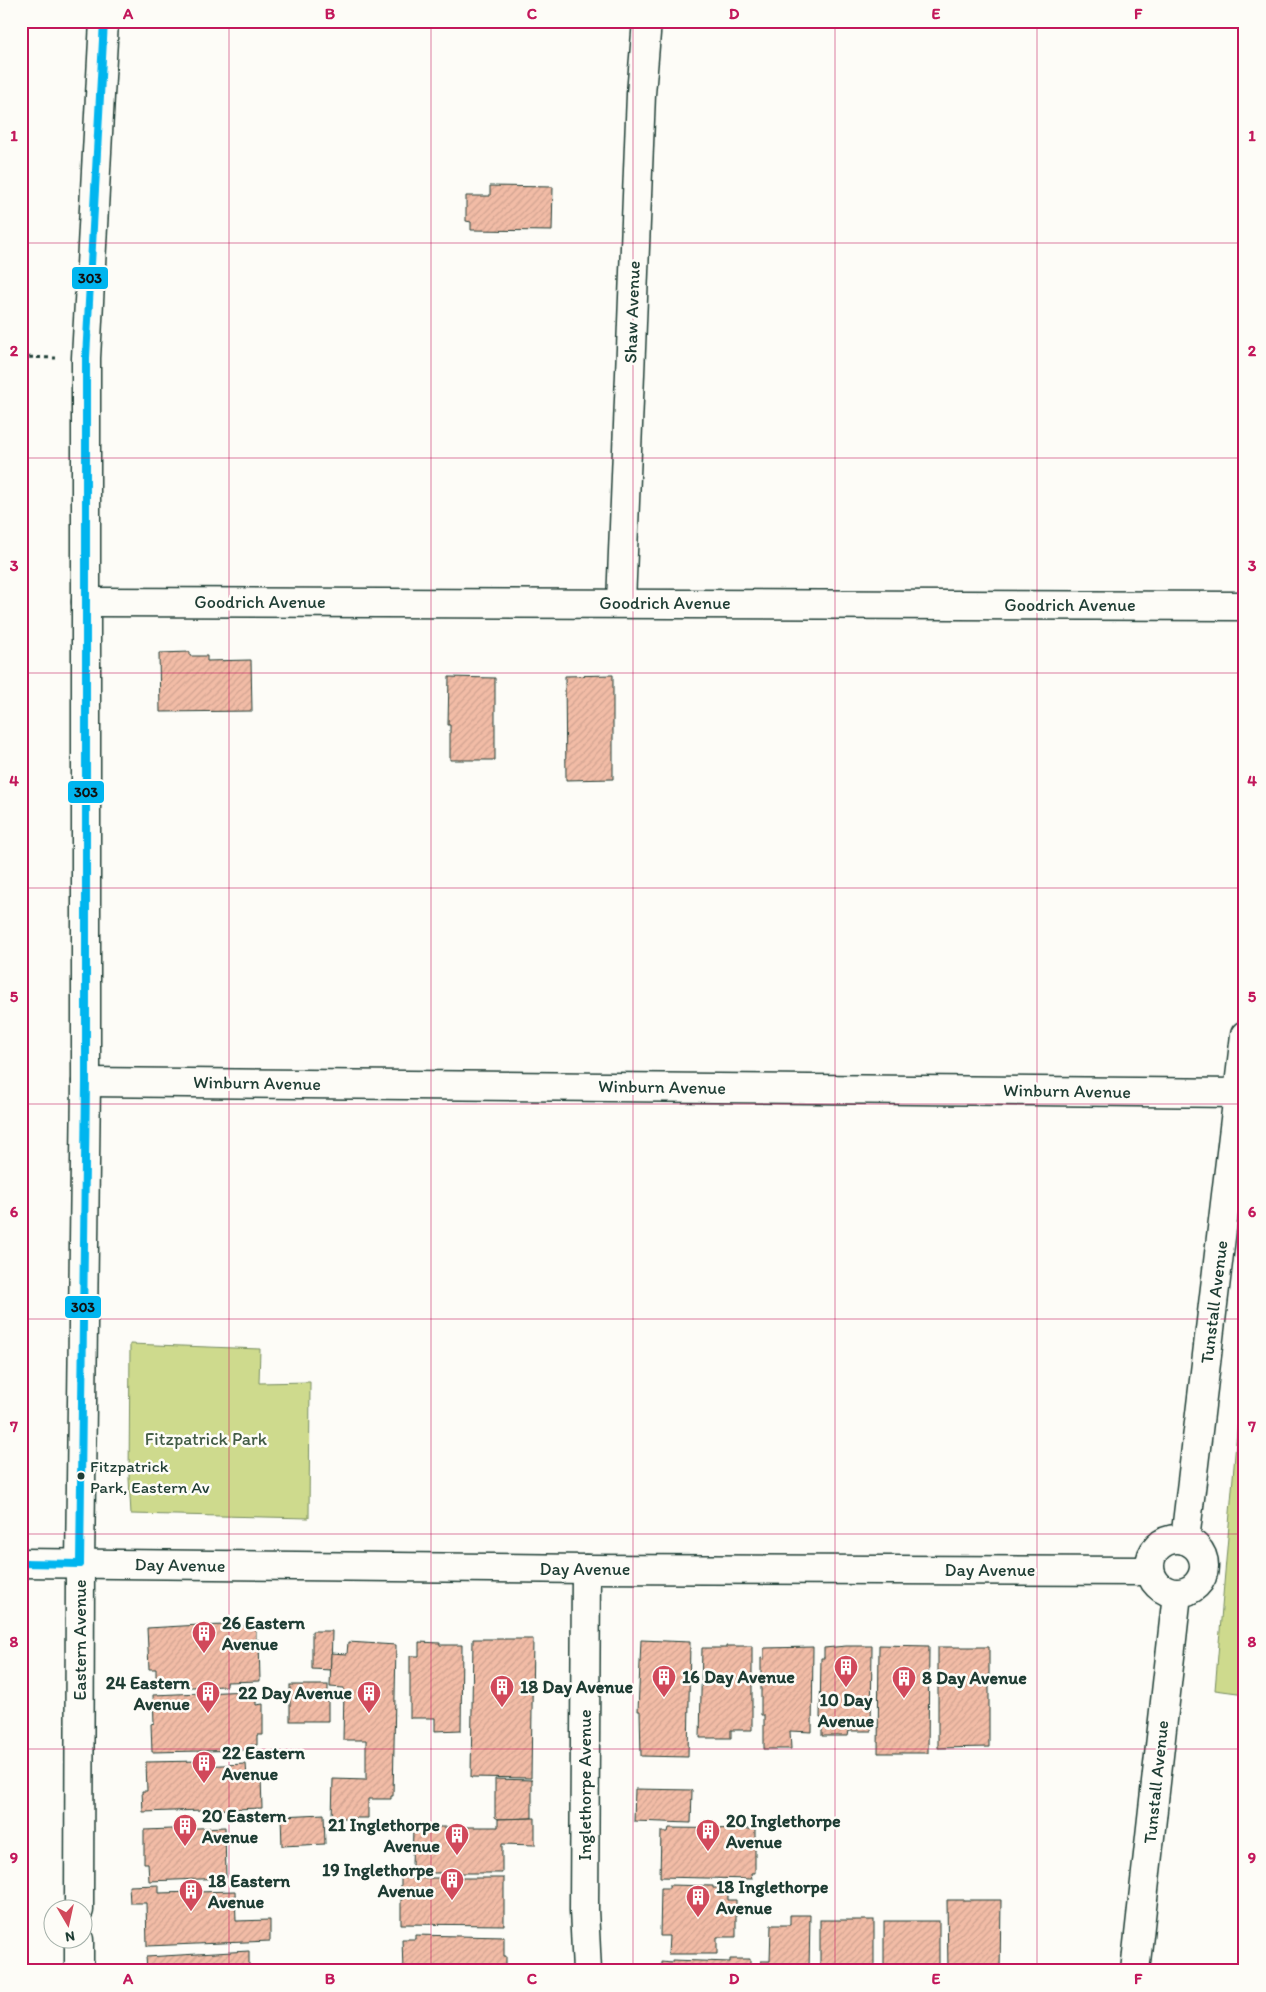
<svg xmlns="http://www.w3.org/2000/svg" width="1266" height="1992" font-family="Itim,sans-serif">
<defs>
<pattern id="building-hatch" width="6" height="6" patternUnits="userSpaceOnUse" patternTransform="scale(1.25)"><rect width="6" height="6" fill="#f2bca6"/><path d="M-1 1l2-2M0 6l6-6M5 7l2-2" fill="none" stroke="#cfa290"/></pattern>
</defs>
<rect width="100%" height="100%" fill="#fdfcf7"/>
<filter id="ink" filterUnits="userSpaceOnUse"><feTurbulence type="fractalNoise" baseFrequency=".02" numOctaves="2"/><feDisplacementMap in="SourceGraphic" scale="10" xChannelSelector="R" yChannelSelector="G"/><feConvolveMatrix kernelMatrix="1 2 1 2 8 2 1 2 1" color-interpolation-filters="sRGB"/></filter>
<g filter="url(#ink)">
<g fill="#ceda8d" stroke="#768c60">
<polygon points="1245,1336 1245,1694 1215,1690"/>
<polygon points="130,1344 260,1349 259,1383 310,1382 309,1518 131,1514 129,1479"/>
</g>
<g fill="url(#building-hatch)" stroke="#1f3d34">
<polygon points="490,186 553,187 552,231 471,230 471,222 466,221 466,196 490,196"/>
<polygon points="190,652 190,656 207,656 207,661 251,660 252,711 160,712 159,653"/>
<polygon points="613,675 613,779 566,780 565,676"/>
<polygon points="449,677 495,678 495,760 450,760 450,725 448,725"/>
<polygon points="200,1625 200,1626 224,1625 225,1627 256,1625 256,1639 259,1640 260,1681 227,1682 227,1686 156,1688 156,1669 149,1669 147,1628"/>
<polygon points="312,1631 332,1631 331,1670 312,1669"/>
<polygon points="473,1639 533,1639 531,1778 471,1777"/>
<polygon points="641,1640 690,1642 688,1757 641,1756 640,1711 638,1711"/>
<polygon points="348,1642 396,1645 393,1796 391,1796 391,1799 368,1799 368,1818 332,1818 333,1779 366,1780 366,1740 343,1740 344,1688 330,1687 331,1653 347,1654"/>
<polygon points="419,1642 440,1643 440,1645 462,1645 461,1730 435,1731 435,1718 410,1718 410,1656 419,1656"/>
<polygon points="879,1645 929,1646 928,1753 878,1753"/>
<polygon points="726,1646 752,1646 752,1730 731,1730 731,1738 700,1738 702,1648 726,1648"/>
<polygon points="846,1646 872,1646 871,1731 849,1731 848,1736 822,1736 822,1718 820,1718 821,1658 824,1658 824,1648"/>
<polygon points="813,1647 812,1732 790,1731 791,1749 764,1749 764,1715 761,1715 761,1658 764,1659 764,1648"/>
<polygon points="938,1647 989,1647 989,1747 938,1748"/>
<rect x="290" y="1685" width="38" height="36"/>
<polygon points="249,1691 249,1695 256,1695 256,1705 263,1704 263,1735 257,1735 257,1745 251,1745 251,1750 152,1752 151,1724 154,1723 153,1695"/>
<polygon points="199,1761 199,1766 246,1764 247,1778 261,1777 262,1808 143,1812 142,1791 147,1791 146,1762"/>
<polygon points="495,1779 532,1780 532,1818 498,1819 495,1817"/>
<polygon points="635,1789 692,1790 691,1823 634,1821"/>
<polygon points="324,1814 325,1844 282,1846 281,1816"/>
<polygon points="535,1818 535,1845 502,1844 502,1873 414,1873 414,1867 412,1866 413,1827 498,1827 498,1819"/>
<polygon points="225,1827 226,1878 149,1881 148,1863 144,1863 144,1830"/>
<polygon points="669,1828 755,1829 755,1873 751,1873 752,1879 660,1877 661,1832 668,1832"/>
<polygon points="401,1878 504,1878 504,1925 401,1924"/>
<polygon points="159,1885 159,1893 235,1891 236,1921 270,1920 270,1941 147,1946 146,1903 130,1903 129,1886"/>
<polygon points="669,1885 713,1886 713,1888 728,1888 728,1900 736,1900 736,1937 717,1937 717,1954 668,1954 669,1936 660,1936 661,1888 669,1888"/>
<polygon points="947,1900 1001,1900 1000,1971 948,1971"/>
<polygon points="790,1915 810,1915 809,1971 761,1971 761,1961 770,1961 771,1925 790,1925"/>
<rect x="820" y="1920" width="54" height="51"/>
<rect x="884" y="1921" width="55" height="50"/>
<polygon points="415,1935 504,1937 504,1956 506,1956 506,1971 403,1971 402,1939 415,1939"/>
<polygon points="249,1951 249,1971 147,1971 146,1957"/>
<polygon points="730,1959 750,1959 750,1971 661,1971 661,1962 672,1963 672,1960 730,1962"/>
</g>
<g fill="none" stroke-linecap="round" stroke-linejoin="round">
<defs>
<g id="minor">
<polyline points="86,602 1245,606"/>
<polyline points="621,603 641,94 647,21"/>
<polyline points="86,1082 1238,1093"/>
<polyline points="586,1569 584,1910 587,1971"/>
<polyline points="79,1910 80,1564 86,1082 86,358 104,21"/>
<polyline points="79,1971 79,1940"/>
</g>
<g id="tertiary">
<circle cx="1177" cy="1566" r="27"/>
<polyline points="1185,1540 1245,1035"/>
<polyline points="21,1563 586,1569 1149,1571"/>
<polyline points="1135,1971 1177,1594"/>
</g>
</defs>
<use href="#minor" stroke="#1f3d34" stroke-width="31"/>
<use href="#tertiary" stroke="#1f3d34" stroke-width="31"/>
<polyline stroke="#1f3d34" stroke-width="3" stroke-dasharray="4 4" stroke-linecap="butt" points="21,357 56,358"/>
<use href="#minor" stroke="#fdfcf7" stroke-width="28"/>
<use href="#tertiary" stroke="#fdfcf7" stroke-width="28"/>
<defs>
<g id="bus-1">
<polyline points="21,1563 80,1564"/>
<polyline points="80,1564 86,1082 86,358 104,21"/>
</g>
</defs>
<use href="#bus-1" stroke="#fdfcf7" stroke-width="11"/>
<use href="#bus-1" stroke="#00b5ef" stroke-width="8"/>
</g>
</g>
<path fill="none" stroke="#c2185b" stroke-width="1" stroke-opacity="0.55" d="M229 21V1971M431 21V1971M633 21V1971M835 21V1971M1037 21V1971M21 243H1245M21 458H1245M21 673H1245M21 888H1245M21 1104H1245M21 1319H1245M21 1534H1245M21 1749H1245"/>
<defs>
<symbol id="building-pin" viewBox="-11 -11 22 30"><path d="M0 17L-7.5 6A9.5 9.5 0 1 1 7.5 6Z" fill="#d1495b" stroke="#fdfcf7"/><path d="M-4-6H4V6H1V3H-1V6H-4ZM-2.5-4.3h1.7v1.8h-1.7ZM.8-4.3h1.7v1.8H.8ZM-2.5-1h1.7V.8h-1.7ZM.8-1h1.7V.8H.8Z" fill="#fff"/></symbol>
</defs>
<g fill-rule="evenodd">
<use href="#building-pin" x="190" y="1619" width="28" height="38"/>
<use href="#building-pin" x="832" y="1653" width="28" height="38"/>
<use href="#building-pin" x="650" y="1663" width="28" height="38"/>
<use href="#building-pin" x="890" y="1664" width="28" height="38"/>
<use href="#building-pin" x="488" y="1673" width="28" height="38"/>
<use href="#building-pin" x="194" y="1679" width="28" height="38"/>
<use href="#building-pin" x="355" y="1679" width="28" height="38"/>
<use href="#building-pin" x="190" y="1749" width="28" height="38"/>
<use href="#building-pin" x="171" y="1812" width="28" height="38"/>
<use href="#building-pin" x="694" y="1817" width="28" height="38"/>
<use href="#building-pin" x="443" y="1821" width="28" height="38"/>
<use href="#building-pin" x="438" y="1866" width="28" height="38"/>
<use href="#building-pin" x="177" y="1877" width="28" height="38"/>
<use href="#building-pin" x="684" y="1883" width="28" height="38"/>
</g>
<circle fill="#1f3d34" stroke="#fdfcf7" stroke-width="2" cx="81" cy="1476" r="4.5"/>
<g text-anchor="middle" stroke-width="5" stroke-linejoin="round" paint-order="stroke">
<g font-size="17" fill="#1f3d34" stroke="#fdfcf7" text-anchor="start">
<text x="90" y="1472">Fitzpatrick<tspan x="90" dy="21">Park, Eastern Av</tspan></text>
</g>
<g font-size="18" fill="#1f3d34" stroke="#fdfcf7">
<text transform="translate(632 312) rotate(-88)" y="6">Shaw Avenue</text>
<text x="260" y="608">Goodrich Avenue</text>
<text x="665" y="609">Goodrich Avenue</text>
<text x="1070" y="611">Goodrich Avenue</text>
<text transform="translate(257 1083) rotate(1)" y="6">Winburn Avenue</text>
<text transform="translate(662 1087) rotate(1)" y="6">Winburn Avenue</text>
<text transform="translate(1067 1091) rotate(1)" y="6">Winburn Avenue</text>
<text transform="translate(1214 1302) rotate(-83)" y="6">Tunstall Avenue</text>
<text transform="translate(180 1565) rotate(1)" y="6">Day Avenue</text>
<text x="585" y="1575">Day Avenue</text>
<text x="990" y="1576">Day Avenue</text>
<text transform="translate(80 1640) rotate(-90)" y="6">Eastern Avenue</text>
<text transform="translate(1156 1782) rotate(-84)" y="6">Tunstall Avenue</text>
<text transform="translate(585 1785) rotate(-90)" y="6">Inglethorpe Avenue</text>
</g>
<g font-size="18" fill="#425c46" stroke="#fdfcf7">
<text x="206" y="1445">Fitzpatrick Park</text>
</g>
<g font-size="18" font-weight="bold" fill="#1f3d34" stroke="#fdfcf7" text-anchor="start">
<text x="222" y="1629">26 Eastern<tspan x="222" dy="21">Avenue</tspan></text>
<text x="682" y="1683">16 Day Avenue</text>
<text x="922" y="1684">8 Day Avenue</text>
<text x="190" y="1689" text-anchor="end">24 Eastern<tspan x="190" dy="21">Avenue</tspan></text>
<text x="520" y="1693">18 Day Avenue</text>
<text x="352" y="1699" text-anchor="end">22 Day Avenue</text>
<text x="846" y="1706" text-anchor="middle">10 Day<tspan x="846" dy="21">Avenue</tspan></text>
<text x="222" y="1759">22 Eastern<tspan x="222" dy="21">Avenue</tspan></text>
<text x="202" y="1822">20 Eastern<tspan x="202" dy="21">Avenue</tspan></text>
<text x="726" y="1827">20 Inglethorpe<tspan x="726" dy="21">Avenue</tspan></text>
<text x="440" y="1831" text-anchor="end">21 Inglethorpe<tspan x="440" dy="21">Avenue</tspan></text>
<text x="434" y="1876" text-anchor="end">19 Inglethorpe<tspan x="434" dy="21">Avenue</tspan></text>
<text x="208" y="1887">18 Eastern<tspan x="208" dy="21">Avenue</tspan></text>
<text x="716" y="1893">18 Inglethorpe<tspan x="716" dy="21">Avenue</tspan></text>
</g>
</g>
<g stroke="#fdfcf7" stroke-width="2">
<rect x="71" y="266" width="38" height="24" rx="5" fill="#00b5ef"/>
<rect x="67" y="780" width="38" height="24" rx="5" fill="#00b5ef"/>
<rect x="64" y="1295" width="38" height="24" rx="5" fill="#00b5ef"/>
</g>
<g font-size="14" text-anchor="middle" font-weight="bold" fill="#111">
<text x="90" y="283">303</text>
<text x="86" y="797">303</text>
<text x="83" y="1312">303</text>
</g>
<rect width="1266" height="1992" fill="none" stroke="#fdfcf7" stroke-width="55"/>
<g transform="translate(68 1924) rotate(171)"><circle r="24" fill="#fdfcf7" stroke="#a4b0a9"/>
<path d="M0-4L9 19L0 12L-9 19Z" fill="#d1495b"/>
<text y="-8" font-size="14" font-weight="bold" text-anchor="middle" fill="#1f3d34">N</text>
</g>
<rect x="28" y="28" width="1210" height="1936" fill="none" stroke="#c2185b" stroke-width="2"/>
<g font-size="16" text-anchor="middle" font-weight="bold" fill="#c2185b">
<text x="128" y="19">A</text>
<text x="330" y="19">B</text>
<text x="532" y="19">C</text>
<text x="734" y="19">D</text>
<text x="936" y="19">E</text>
<text x="1138" y="19">F</text>
<text x="14" y="141">1</text>
<text x="1252" y="141">1</text>
<text x="14" y="356">2</text>
<text x="1252" y="356">2</text>
<text x="14" y="571">3</text>
<text x="1252" y="571">3</text>
<text x="14" y="786">4</text>
<text x="1252" y="786">4</text>
<text x="14" y="1002">5</text>
<text x="1252" y="1002">5</text>
<text x="14" y="1217">6</text>
<text x="1252" y="1217">6</text>
<text x="14" y="1432">7</text>
<text x="1252" y="1432">7</text>
<text x="14" y="1647">8</text>
<text x="1252" y="1647">8</text>
<text x="14" y="1863">9</text>
<text x="1252" y="1863">9</text>
<text x="128" y="1984">A</text>
<text x="330" y="1984">B</text>
<text x="532" y="1984">C</text>
<text x="734" y="1984">D</text>
<text x="936" y="1984">E</text>
<text x="1138" y="1984">F</text>
</g>
</svg>
